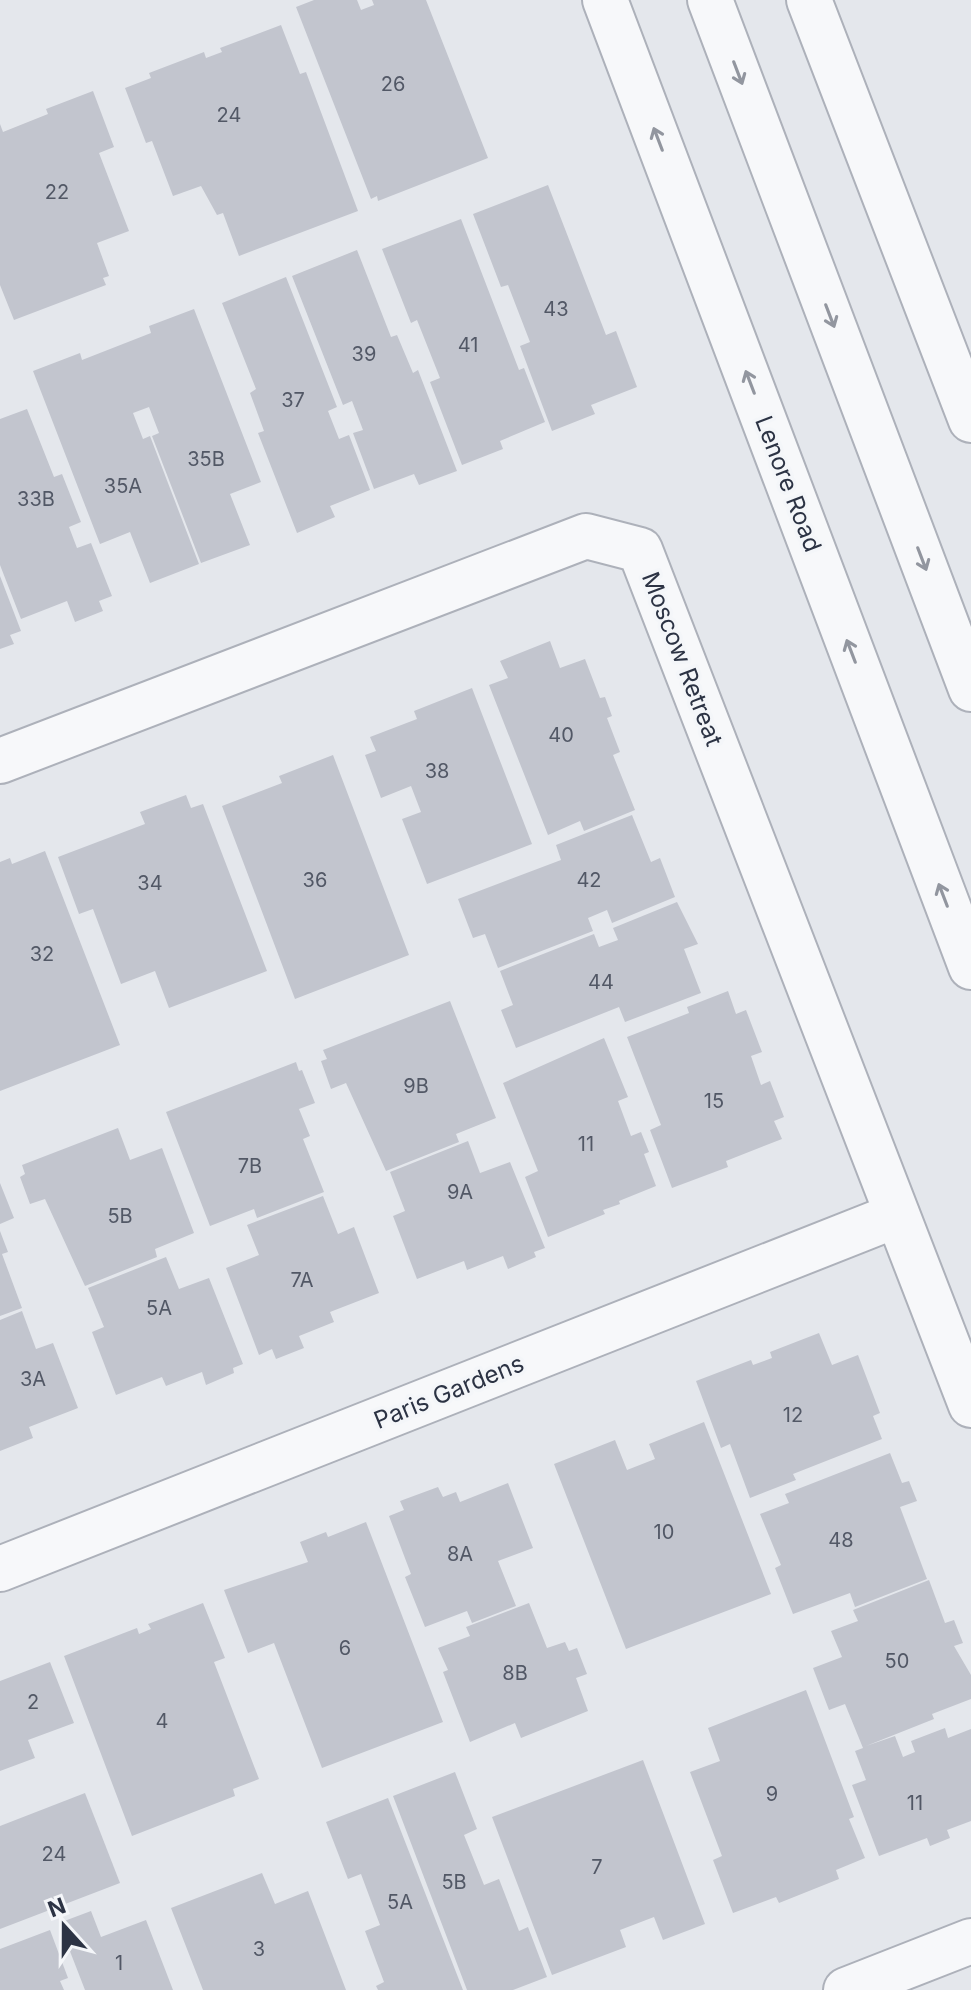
<svg xmlns="http://www.w3.org/2000/svg" width="971" height="1990" font-family="Inter,sans-serif">
<rect width="100%" height="100%" fill="#e4e7ec"/>
<g fill="#c2c5ce">
<polygon points="314,0 357,0 361,10 374,5 372,0 426,0 488,158 378,201 377,196 371,199 296,7"/>
<polygon points="281,25 300,74 306,72 358,211 239,256 223,213 217,215 201,186 173,196 152,141 146,143 125,88 151,78 149,73 204,52 206,58 222,52 220,48"/>
<polygon points="93,91 114,147 99,153 129,231 97,243 109,276 103,278 106,285 14,320 0,285 0,124 3,132 48,114 46,109"/>
<polygon points="548,185 606,335 616,331 637,387 591,405 595,414 552,431 520,346 530,342 508,285 501,287 473,214"/>
<polygon points="461,219 519,370 524,368 545,422 500,441 503,449 462,465 430,382 440,378 417,320 411,323 382,249"/>
<polygon points="357,250 391,337 397,335 413,373 418,370 457,471 419,485 414,474 374,489 353,433 363,430 352,401 343,405 292,276"/>
<polygon points="286,277 337,407 328,411 339,439 349,435 370,490 330,506 335,517 297,533 258,433 264,431 250,393 256,389 222,303"/>
<polygon points="194,309 261,482 230,494 250,545 201,563 152,436 159,433 149,407 133,413 143,439 150,436 199,564 150,583 130,532 100,544 33,371 80,353 82,360 151,333 149,326"/>
<polygon points="27,409 54,477 62,474 81,522 69,527 77,548 91,543 112,596 99,601 103,611 75,622 67,601 21,619 0,565 0,419"/>
<polygon points="0,576 21,631 10,635 14,644 0,649"/>
<polygon points="550,641 560,668 585,659 600,698 605,697 612,716 607,718 620,752 613,755 635,810 584,831 580,821 548,835 489,685 508,678 500,661"/>
<polygon points="472,688 532,844 427,884 402,819 421,812 411,786 381,798 365,755 376,751 370,737 417,719 414,711"/>
<polygon points="333,755 409,955 295,999 222,806 282,783 279,776"/>
<polygon points="186,795 191,808 203,804 267,971 169,1008 155,971 121,984 93,909 79,914 58,857 145,824 140,812"/>
<polygon points="632,815 651,862 660,858 675,897 612,923 607,910 588,918 593,931 498,968 485,934 473,938 458,899 561,860 556,845"/>
<polygon points="45,851 120,1045 0,1091 0,862 10,858 12,864"/>
<polygon points="677,902 698,944 684,949 701,993 625,1022 619,1007 516,1048 501,1010 513,1005 500,971 594,934 599,947 618,940 613,928"/>
<polygon points="728,991 736,1014 746,1010 762,1052 751,1056 761,1085 770,1081 784,1117 774,1121 782,1139 726,1161 728,1167 672,1188 650,1130 661,1125 627,1037 689,1013 687,1007"/>
<polygon points="450,1001 496,1118 456,1134 459,1142 386,1171 346,1083 331,1089 321,1061 327,1059 323,1050"/>
<polygon points="604,1038 628,1097 618,1101 631,1136 641,1132 649,1152 644,1154 656,1186 619,1201 620,1204 603,1210 605,1214 548,1237 525,1177 538,1171 503,1083"/>
<polygon points="296,1062 299,1071 302,1070 315,1103 299,1109 310,1136 303,1139 324,1192 257,1218 254,1209 210,1226 166,1112"/>
<polygon points="118,1128 130,1160 162,1148 194,1233 155,1249 157,1257 85,1286 45,1199 30,1204 20,1177 25,1174 22,1165"/>
<polygon points="468,1141 480,1173 510,1162 545,1248 534,1252 536,1257 508,1269 503,1256 467,1270 464,1261 417,1279 393,1216 405,1211 390,1172"/>
<polygon points="0,1183 14,1218 0,1224"/>
<polygon points="323,1196 338,1234 354,1227 379,1293 330,1312 334,1322 299,1336 304,1348 276,1359 272,1349 259,1355 226,1268 259,1255 247,1225"/>
<polygon points="0,1231 8,1252 2,1254 22,1308 0,1316"/>
<polygon points="166,1257 179,1289 209,1278 243,1364 233,1368 234,1373 206,1385 202,1372 166,1386 162,1377 116,1395 92,1332 104,1327 88,1288"/>
<polygon points="22,1311 36,1349 53,1343 78,1408 29,1427 33,1438 0,1451 0,1320"/>
<polygon points="819,1333 832,1365 858,1355 880,1413 873,1416 882,1439 793,1474 796,1480 750,1498 730,1444 721,1448 696,1381 751,1360 753,1365 772,1358 770,1352"/>
<polygon points="704,1422 771,1594 626,1649 554,1464 615,1440 627,1470 655,1459 649,1444"/>
<polygon points="890,1453 902,1483 909,1481 917,1501 900,1507 927,1579 855,1607 850,1593 793,1614 775,1568 781,1565 760,1514 789,1503 785,1494"/>
<polygon points="508,1483 533,1548 498,1561 516,1606 472,1623 467,1611 425,1627 405,1577 411,1574 389,1516 404,1510 400,1501 438,1487 443,1497 456,1492 460,1502"/>
<polygon points="366,1522 443,1722 322,1768 274,1643 248,1653 224,1590 308,1562 300,1542 326,1532 328,1537"/>
<polygon points="929,1580 945,1623 954,1620 963,1643 954,1646 971,1675 971,1699 932,1714 934,1719 866,1746 895,1736 903,1757 915,1752 911,1741 945,1728 948,1738 971,1729 971,1821 947,1830 950,1838 930,1846 927,1838 879,1856 852,1785 866,1780 855,1751 863,1748 845,1704 829,1710 813,1668 842,1657 831,1631 858,1621 853,1610"/>
<polygon points="203,1603 225,1658 214,1662 259,1779 233,1789 235,1796 132,1836 64,1656 137,1628 139,1634 151,1629 148,1624"/>
<polygon points="529,1603 547,1648 565,1642 569,1651 577,1648 587,1674 576,1678 588,1711 521,1738 515,1723 470,1742 443,1672 448,1670 438,1648 470,1636 466,1627"/>
<polygon points="50,1662 74,1723 28,1740 35,1758 0,1771 0,1681"/>
<polygon points="806,1690 854,1817 849,1819 865,1858 836,1870 839,1879 779,1903 776,1897 733,1913 713,1860 722,1856 690,1772 720,1761 708,1728"/>
<polygon points="643,1760 705,1924 663,1940 654,1917 620,1930 626,1947 552,1975 492,1817"/>
<polygon points="455,1772 477,1829 464,1835 484,1885 499,1879 519,1931 528,1927 547,1977 513,1990 467,1990 393,1796"/>
<polygon points="85,1793 120,1883 0,1929 0,1826"/>
<polygon points="388,1798 463,1990 378,1990 376,1986 384,1982 365,1931 380,1925 361,1874 348,1879 326,1822"/>
<polygon points="262,1873 275,1904 308,1891 346,1990 203,1990 171,1908"/>
<polygon points="91,1911 101,1937 146,1920 173,1990 85,1990 59,1923"/>
<polygon points="50,1930 68,1978 60,1981 64,1990 0,1990 0,1949"/>
</g>
<g fill="none" stroke-linecap="round" stroke-linejoin="round">
<defs>
<g id="minor">
<polyline points="605,0 971,967"/>
<polyline points="710,0 971,689"/>
<polyline points="809,0 971,420"/>
<polyline points="0,761 586,536 640,550 971,1405"/>
<polyline points="0,1569 897,1215"/>
<polyline points="846,1990 971,1941"/>
</g>
</defs>
<use href="#minor" stroke="#adb1ba" stroke-width="48"/>
<use href="#minor" stroke="#f7f8fa" stroke-width="44"/>
</g>
<defs><path id="oneway-shaft" d="M-6 0H5M1.5-3L5.5 0L1.5 3" fill="none" stroke-width="1.6" stroke-linecap="round" stroke-linejoin="round" transform="scale(2)"/></defs>
<g stroke="#92969f">
<use href="#oneway-shaft" transform="translate(738 73) rotate(69)"/>
<use href="#oneway-shaft" transform="translate(658 139) rotate(-111)"/>
<use href="#oneway-shaft" transform="translate(830 316) rotate(69)"/>
<use href="#oneway-shaft" transform="translate(750 382) rotate(-111)"/>
<use href="#oneway-shaft" transform="translate(922 559) rotate(69)"/>
<use href="#oneway-shaft" transform="translate(851 651) rotate(-111)"/>
<use href="#oneway-shaft" transform="translate(943 895) rotate(-111)"/>
</g>
<g text-anchor="middle" stroke-width="7" stroke-linejoin="round" paint-order="stroke">
<g font-size="20" fill="#525866">
<text x="393" y="91">26</text>
<text x="229" y="122">24</text>
<text x="57" y="199">22</text>
<text x="556" y="316">43</text>
<text x="468" y="352">41</text>
<text x="364" y="361">39</text>
<text x="293" y="407">37</text>
<text x="206" y="466">35B</text>
<text x="123" y="493">35A</text>
<text x="36" y="506">33B</text>
<text x="561" y="742">40</text>
<text x="437" y="778">38</text>
<text x="315" y="887">36</text>
<text x="589" y="887">42</text>
<text x="150" y="890">34</text>
<text x="42" y="961">32</text>
<text x="601" y="989">44</text>
<text x="416" y="1093">9B</text>
<text x="714" y="1108">15</text>
<text x="586" y="1151">11</text>
<text x="250" y="1173">7B</text>
<text x="460" y="1199">9A</text>
<text x="120" y="1223">5B</text>
<text x="302" y="1287">7A</text>
<text x="159" y="1315">5A</text>
<text x="33" y="1386">3A</text>
<text x="793" y="1422">12</text>
<text x="664" y="1539">10</text>
<text x="841" y="1547">48</text>
<text x="460" y="1561">8A</text>
<text x="345" y="1655">6</text>
<text x="897" y="1668">50</text>
<text x="515" y="1680">8B</text>
<text x="33" y="1709">2</text>
<text x="162" y="1728">4</text>
<text x="772" y="1801">9</text>
<text x="915" y="1810">11</text>
<text x="54" y="1861">24</text>
<text x="597" y="1874">7</text>
<text x="454" y="1889">5B</text>
<text x="400" y="1909">5A</text>
<text x="259" y="1956">3</text>
<text x="119" y="1970">1</text>
</g>
<g font-size="24" fill="#2c3344" stroke="#f4f6f9">
<text transform="translate(788 484) rotate(69)" y="8">Lenore Road</text>
<text transform="translate(682 659) rotate(69)" y="8">Moscow Retreat</text>
<text transform="translate(449 1392) rotate(-22)" y="8">Paris Gardens</text>
</g>
</g>
<g transform="translate(64 1926) rotate(339)" stroke="#f4f6f9" stroke-width="6" paint-order="stroke">
<path d="M0-6L14 30L0 20L-14 30Z" fill="#2c3344"/>
<text y="-12" font-size="22" font-weight="bold" text-anchor="middle" fill="#2c3344">N</text>
</g>
</svg>
